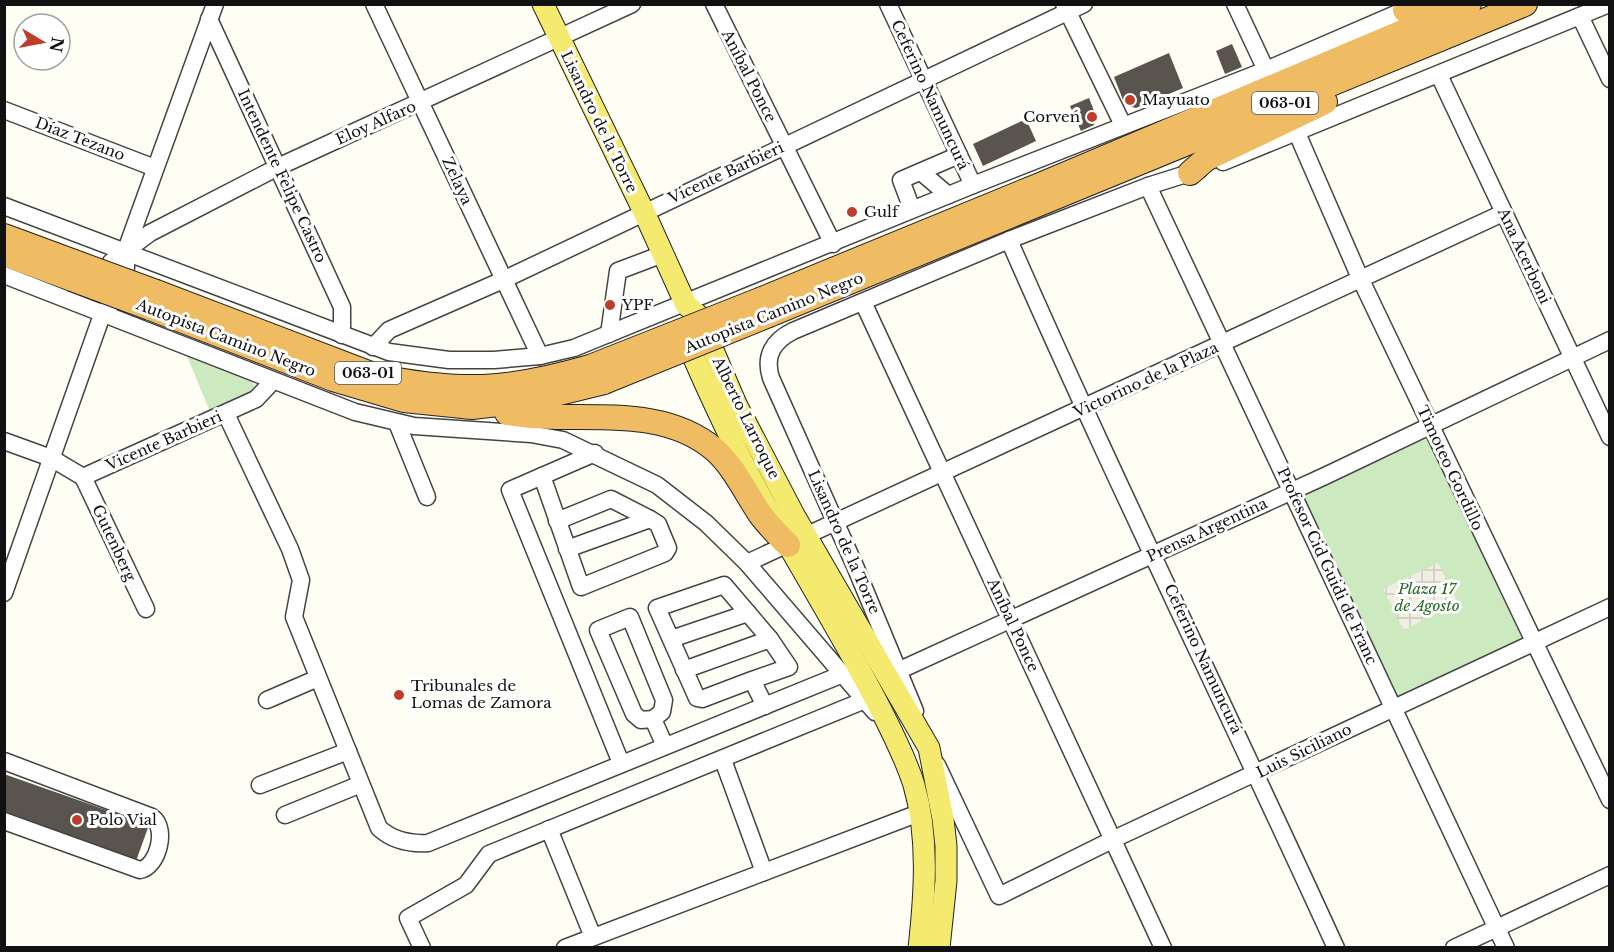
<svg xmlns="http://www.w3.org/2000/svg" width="1614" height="952" font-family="'Libre Baskerville',serif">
<defs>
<pattern id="plaza-grid" width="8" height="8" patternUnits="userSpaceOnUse" patternTransform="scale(1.5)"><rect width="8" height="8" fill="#f0efe2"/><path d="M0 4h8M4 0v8" fill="none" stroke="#cdccc1"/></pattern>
</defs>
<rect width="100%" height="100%" fill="#fffef5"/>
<g fill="#cde9bf">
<polygon points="185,351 249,377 255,386 251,394 210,412"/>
<polygon points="1430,426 1536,642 1394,708 1292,491"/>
</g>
<polygon fill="url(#plaza-grid)" points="1438,563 1458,602 1404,630 1383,589"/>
<g fill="#59544d">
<polygon points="1232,44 1242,67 1225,74 1216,51"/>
<polygon points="1169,53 1183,88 1136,108 1125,105 1114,77"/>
<polygon points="1089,98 1096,116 1094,125 1081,131 1070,106"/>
<polygon points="1026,119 1036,141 983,166 973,144"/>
<polygon points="4,774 149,825 136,861 4,814"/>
</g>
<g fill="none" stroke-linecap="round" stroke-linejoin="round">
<defs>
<g id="minor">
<polyline points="374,4 540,356"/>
<polyline points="714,4 833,244"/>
<polyline points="888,4 973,185"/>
<polyline points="1064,4 1123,125"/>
<polyline points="1235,4 1266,70"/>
<polyline points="1580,16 1610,79"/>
<polyline points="209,19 342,307 342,335"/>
<polyline points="1439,75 1610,437"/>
<polyline points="4,110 155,168"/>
<polyline points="1297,133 1360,278 1610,800"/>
<polyline points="1223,162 1609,4"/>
<polyline points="921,172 948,195"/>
<polyline points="1148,186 1506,948"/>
<polyline points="4,206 389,352 449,360 494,360 540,356 574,348 973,185 1266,70 1414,6"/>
<polyline points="912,209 901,180 959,155"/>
<path d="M1009 240C1113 478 1228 711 1336 948"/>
<polyline points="4,275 355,412 414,426 531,434 563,440 657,485 706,523 747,563 875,712"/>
<polyline points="104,282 111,262 150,233 278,167 632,4"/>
<polyline points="863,302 1163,948"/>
<polyline points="609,334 618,271 663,254"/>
<polyline points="373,347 389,330 503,280 1084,4"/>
<path d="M226 414 290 549 301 580 294 617 379 828C392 840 410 844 428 843L843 674"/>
<polyline points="397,423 427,497"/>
<polyline points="4,441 51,458 83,477 256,399 273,381"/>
<polyline points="595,453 510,490 621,763"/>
<polyline points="542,476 581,587 665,553 668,548 658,524 650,519 567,549"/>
<polyline points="83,477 146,609"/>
<polyline points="557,521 611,499 650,519"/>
<polyline points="747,563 1503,213"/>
<path d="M4 593 103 312C122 296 128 274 126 250L215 4"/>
<polyline points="671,639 748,613"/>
<polyline points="684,670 770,639"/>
<polyline points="900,670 1325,476 1610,340"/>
<polyline points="752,680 702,699 697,698 657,608 724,585 770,639 789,667 752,680 765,706"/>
<polyline points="267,700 318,678"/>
<path d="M915 711 855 566 771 378C764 356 773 341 793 331L1009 240 1148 186 1199 170"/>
<polyline points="653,719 641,720 634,714 598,630 630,617 664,700 662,712 653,719 665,746"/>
<polyline points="723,760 764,872"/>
<path d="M4 761 152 817C168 828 158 867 140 870L4 821"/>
<polyline points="937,765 999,896 1114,839 1610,607"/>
<polyline points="260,785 348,751"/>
<polyline points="285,815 361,784"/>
<polyline points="549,829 593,937"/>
<polyline points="422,948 408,918 466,885 489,854 865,700"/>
<polyline points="565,948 919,813"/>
<polyline points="1454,948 1610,875"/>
</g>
<g id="major">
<polyline points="543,4 644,212 686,305 698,315 736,404 794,515 929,748 943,819 946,846 946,881 939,948"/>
<path d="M683 333C714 406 749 480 790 548 821 602 853 655 881 710 893 734 906 759 914 785 929 837 925 894 919 948"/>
</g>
<g id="highway">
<polyline points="1405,10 1419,11 1438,4"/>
<polyline points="1190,173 1206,159 1325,102"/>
<polyline points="4,236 77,263"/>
<polyline points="4,254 72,279"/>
<path d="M156 292 376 376C460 393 507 391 590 367"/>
<polyline points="762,299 1040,185 1469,4"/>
<polyline points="150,308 333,379 404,400 472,407 526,401 604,382"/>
<polyline points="769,315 1525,4"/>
<path d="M507 413C575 425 658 401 715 450 734 467 746 493 760 514 768 525 778 535 788 545"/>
</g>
</defs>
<use href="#minor" stroke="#444" stroke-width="19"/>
<use href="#major" stroke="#222" stroke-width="23"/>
<use href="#highway" stroke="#222" stroke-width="26"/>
<use href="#minor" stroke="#fff" stroke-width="16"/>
<use href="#major" stroke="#f4ea70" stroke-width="21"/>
<use href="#highway" stroke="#efbb63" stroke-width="24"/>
<defs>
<g id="highway-bridge">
<polyline points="77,263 156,292"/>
<polyline points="72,279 150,308"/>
<polyline points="590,367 762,299"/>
<polyline points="604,382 769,315"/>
</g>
</defs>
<use href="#highway-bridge" stroke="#222" stroke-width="26" stroke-linecap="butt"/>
<use href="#highway-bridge" stroke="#efbb63" stroke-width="24"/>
</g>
<g fill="#be3e2c" stroke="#fff" stroke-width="2">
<circle cx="1130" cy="100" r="6"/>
<circle cx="1092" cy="117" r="6"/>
<circle cx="852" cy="212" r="6"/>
<circle cx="610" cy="305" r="6"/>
<circle cx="399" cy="695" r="6"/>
<circle cx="77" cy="820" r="6"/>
</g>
<g text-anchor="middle" stroke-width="6" stroke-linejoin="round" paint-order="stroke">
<g fill="#fff" stroke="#585858" stroke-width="1.5">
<rect x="1252" y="92" width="66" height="22" rx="4.5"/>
<rect x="335" y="362" width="66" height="22" rx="4.5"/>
</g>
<g font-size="14" font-weight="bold" fill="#111">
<text x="1285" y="108">063-01</text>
<text x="368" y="378">063-01</text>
</g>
<g font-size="15" fill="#111" stroke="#fff">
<text transform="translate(749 76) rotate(63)" y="5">Aníbal Ponce</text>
<text transform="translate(930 95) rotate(65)" y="5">Ceferino Namuncurá</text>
<text transform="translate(599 122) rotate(64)" y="5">Lisandro de la Torre</text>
<text transform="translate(376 123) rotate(-24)" y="5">Eloy Alfaro</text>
<text transform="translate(80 139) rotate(21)" y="5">Díaz Tezano</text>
<text transform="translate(726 173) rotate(-25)" y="5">Vicente Barbieri</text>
<text transform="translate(282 176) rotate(65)" y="5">Intendente Felipe Castro</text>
<text transform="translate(457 181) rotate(65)" y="5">Zelaya</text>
<text transform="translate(1524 256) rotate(65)" y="5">Ana Acerboni</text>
<text transform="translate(774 313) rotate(-22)" y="5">Autopista Camino Negro</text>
<text transform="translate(226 338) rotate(21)" y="5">Autopista Camino Negro</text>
<text transform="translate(1146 380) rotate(-25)" y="5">Victorino de la Plaza</text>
<text transform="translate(746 418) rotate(64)" y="5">Alberto Larroque</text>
<text transform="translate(164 441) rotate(-24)" y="5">Vicente Barbieri</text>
<text transform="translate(1450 468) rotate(65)" y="5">Timoteo Gordillo</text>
<text transform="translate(1207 530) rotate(-25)" y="5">Prensa Argentina</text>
<text transform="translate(844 542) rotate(66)" y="5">Lisandro de la Torre</text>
<text transform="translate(114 543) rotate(65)" y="5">Gutenberg</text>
<text transform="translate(1327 566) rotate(65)" y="5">Profesor Cid Guidi de Franc</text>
<text transform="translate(1013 625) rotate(65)" y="5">Aníbal Ponce</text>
<text transform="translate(1203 659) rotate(65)" y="5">Ceferino Namuncurá</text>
<text transform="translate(1304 751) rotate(-26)" y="5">Luis Siciliano</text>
</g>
<g font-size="15" fill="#111" stroke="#fff" text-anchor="start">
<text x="1142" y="105">Mayuato</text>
<text x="1080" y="122" text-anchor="end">Corveń</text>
<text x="864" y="217">Gulf</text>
<text x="622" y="310">YPF</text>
<text x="411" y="691">Tribunales de<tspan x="411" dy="17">Lomas de Zamora</tspan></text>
<text x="89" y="825">Polo Vial</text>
</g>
<g font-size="15" font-style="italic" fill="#256822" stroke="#fff">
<text x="1427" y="594">Plaza 17<tspan x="1427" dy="17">de Agosto</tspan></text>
</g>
</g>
<rect width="1614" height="952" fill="none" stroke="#111111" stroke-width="12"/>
<g transform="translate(42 42) rotate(100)"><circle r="28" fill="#ffffff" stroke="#a0a0a0" stroke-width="1.5"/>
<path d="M0-4.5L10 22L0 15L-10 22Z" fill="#be3e2c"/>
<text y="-9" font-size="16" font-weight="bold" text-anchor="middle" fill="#111111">N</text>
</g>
</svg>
